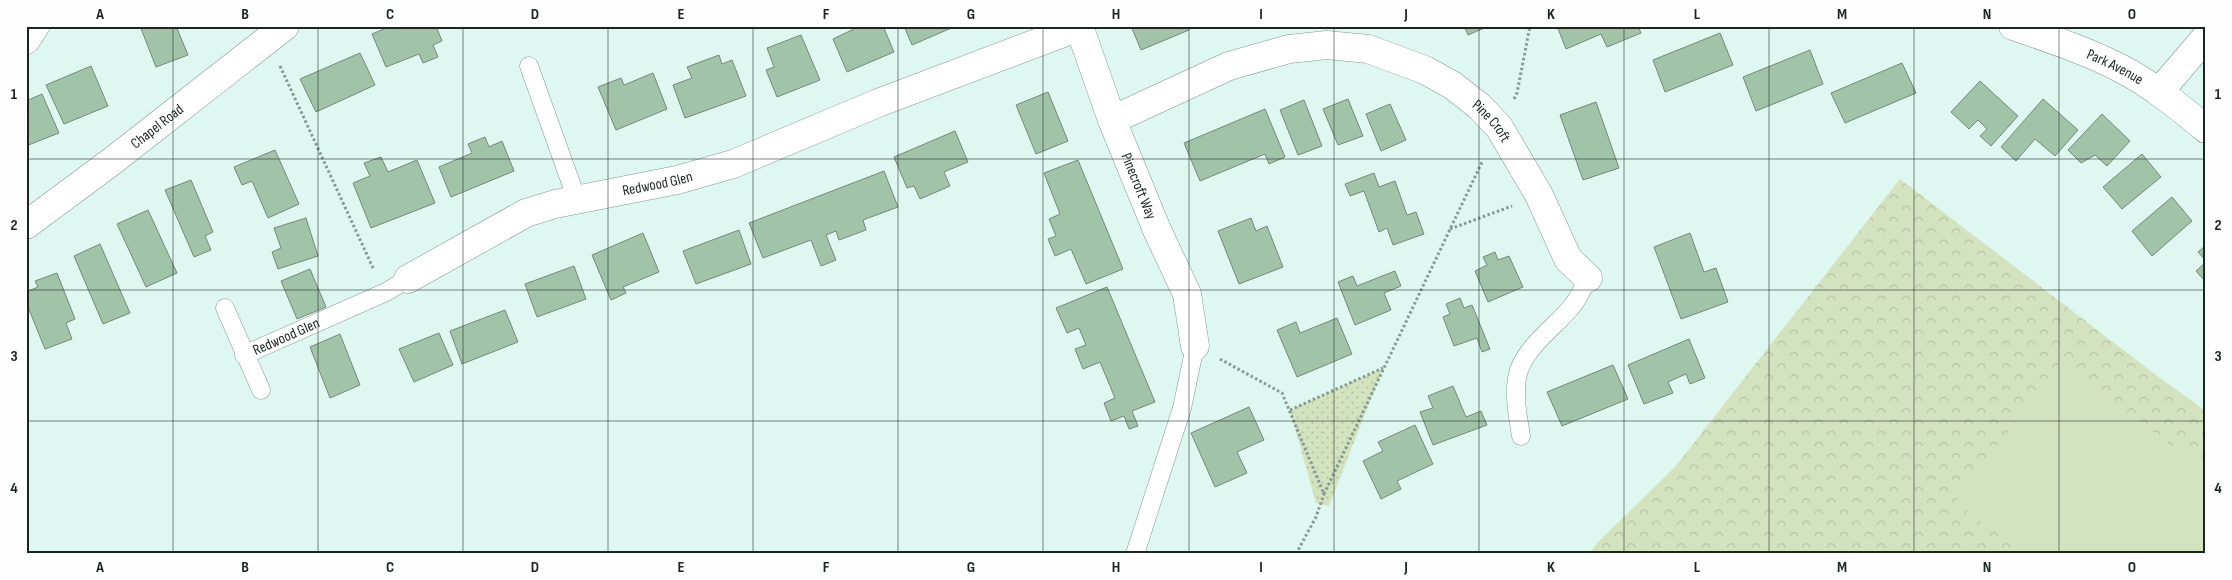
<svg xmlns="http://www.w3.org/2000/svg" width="2232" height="580" font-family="'Sofia Sans Condensed',sans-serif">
<defs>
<pattern id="grass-dots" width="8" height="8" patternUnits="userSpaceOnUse" patternTransform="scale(1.25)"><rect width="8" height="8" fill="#d4e3bf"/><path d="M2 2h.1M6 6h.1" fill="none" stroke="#b5c3a4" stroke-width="1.8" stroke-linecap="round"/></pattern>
<pattern id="park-crowns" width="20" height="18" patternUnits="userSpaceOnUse" patternTransform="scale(1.25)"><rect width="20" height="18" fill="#d4e3bf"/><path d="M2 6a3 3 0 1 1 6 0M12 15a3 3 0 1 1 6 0" fill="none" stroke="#b5c3a4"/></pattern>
</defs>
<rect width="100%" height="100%" fill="#def7f0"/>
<polygon fill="url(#grass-dots)" points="1383,368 1329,506 1316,503 1290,410"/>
<polygon fill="url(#park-crowns)" points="1900,179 2156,375 2206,411 2206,554 1590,554 1596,544 1675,467"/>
<polygon fill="#d4e3bf" points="2060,362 2206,471 2206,554 2024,554 1955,502"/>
<g fill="#a1c3a8" stroke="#77887b">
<polygon points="140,26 176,26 188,55 156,67"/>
<polygon points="391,26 436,26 442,41 433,45 438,57 423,63 419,54 386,67 372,34"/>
<polygon points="853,26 883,26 894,52 847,72 833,39 854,29"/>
<polygon points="904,26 956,26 912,45"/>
<polygon points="1131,26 1187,26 1189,30 1141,50"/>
<polygon points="1464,26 1489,26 1468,35"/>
<polygon points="1557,26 1638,26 1641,33 1607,47 1601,34 1566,49"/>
<polygon points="1720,33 1733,65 1665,92 1653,60"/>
<polygon points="801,35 820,80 777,97 766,70 774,67 767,48"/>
<polygon points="1810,50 1823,84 1756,111 1743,77"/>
<polygon points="360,53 375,85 316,112 300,79"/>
<polygon points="719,55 722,64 732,60 746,96 685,118 673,85 692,78 687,67"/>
<polygon points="1902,63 1916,93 1845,123 1831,93"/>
<polygon points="91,66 108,106 64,124 46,85"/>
<polygon points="653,73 667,109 616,130 598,87 621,78 624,85"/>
<polygon points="1980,81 2018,116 1991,146 1980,136 1987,129 1978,120 1969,129 1951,112"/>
<polygon points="1048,92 1068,141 1036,154 1016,105"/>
<polygon points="42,94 59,133 26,146 26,101"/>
<polygon points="1348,99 1363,136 1338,145 1323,109"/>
<polygon points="2043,99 2078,130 2055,156 2035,139 2016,161 2001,147"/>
<polygon points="1304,100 1322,146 1298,155 1280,110"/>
<polygon points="1596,102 1619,168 1583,180 1560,115"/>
<polygon points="1390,104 1406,140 1381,151 1366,114"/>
<polygon points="1265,109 1285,157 1269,164 1265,154 1200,181 1184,143"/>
<polygon points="2102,114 2130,141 2107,166 2095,155 2081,163 2068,150"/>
<polygon points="955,131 968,162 944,172 950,186 920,199 914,186 907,188 894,157"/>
<polygon points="485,137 489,147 502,141 514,171 451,197 439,167 472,153 468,144"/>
<polygon points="275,150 299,204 268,218 252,181 242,185 234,167"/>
<polygon points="2142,154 2161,177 2122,209 2103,187"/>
<polygon points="381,157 388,172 417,160 435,203 371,228 353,183 370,176 364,163"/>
<polygon points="1078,160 1123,269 1086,284 1071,249 1055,256 1048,239 1056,236 1049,219 1060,214 1044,173"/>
<polygon points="884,171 898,207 863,220 866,230 839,240 836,231 826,235 836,260 821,266 811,240 763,258 749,223"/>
<polygon points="1374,173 1379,187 1395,181 1407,215 1416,212 1424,234 1393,245 1387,228 1379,232 1364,191 1350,196 1345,184"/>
<polygon points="191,180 213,232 205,236 211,250 194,257 165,190"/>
<polygon points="2172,197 2192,221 2152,256 2132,231"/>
<polygon points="148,210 177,273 146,287 117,224"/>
<polygon points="306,218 318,256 278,269 272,252 281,248 274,228"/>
<polygon points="1251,218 1256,231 1267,226 1283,267 1239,284 1218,231"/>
<polygon points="739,230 751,264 696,284 683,251"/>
<polygon points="643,233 659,272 623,287 626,293 611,300 592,255"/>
<polygon points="1690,233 1704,272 1716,268 1728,302 1681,319 1654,247"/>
<polygon points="100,244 130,313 103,324 74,256"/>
<polygon points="2206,245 2206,261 2198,252"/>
<polygon points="1495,252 1498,260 1509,256 1523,287 1488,302 1475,271 1487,265 1483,257"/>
<polygon points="2206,262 2206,282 2196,271"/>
<polygon points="574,266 586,299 537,317 525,284"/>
<polygon points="310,269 326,307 297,319 281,281"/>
<polygon points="1395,271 1401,286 1384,293 1391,310 1355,325 1338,282 1353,276 1357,286"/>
<polygon points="57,273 75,319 66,323 72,339 45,349 26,302 26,292 38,287 35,281"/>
<polygon points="1107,287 1155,402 1132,411 1138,426 1129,429 1124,416 1111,421 1104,403 1115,398 1100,362 1083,369 1075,349 1086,345 1079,328 1067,333 1056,308"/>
<polygon points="1460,298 1464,308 1472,305 1490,349 1482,352 1477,338 1454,346 1443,317 1450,314 1446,304"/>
<polygon points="505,310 518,342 462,364 450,331"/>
<polygon points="1337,318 1352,354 1297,377 1277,330 1296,322 1300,333"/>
<polygon points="439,333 453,365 414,382 399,349"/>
<polygon points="340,334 360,385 330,398 310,347"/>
<polygon points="1689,339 1705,378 1690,384 1686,374 1668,382 1673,393 1644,404 1628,365"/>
<polygon points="1613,365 1628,399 1562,426 1547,392"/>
<polygon points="1453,386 1466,417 1481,411 1487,425 1433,445 1420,412 1433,408 1428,396"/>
<polygon points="1249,407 1264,440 1237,452 1247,473 1215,487 1191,433"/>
<polygon points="1415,425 1433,464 1397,481 1401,489 1381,499 1363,461 1383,451 1378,442"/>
</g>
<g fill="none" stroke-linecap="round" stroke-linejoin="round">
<defs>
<g id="lane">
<polyline points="26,46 30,43 41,26"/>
<polyline points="529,66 577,200"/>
<polyline points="225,308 261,390"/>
<path id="s1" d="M244 355 386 292 408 279"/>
<path d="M1521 436C1518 417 1514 398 1517 378 1522 348 1555 328 1573 305 1579 298 1583 287 1588 278"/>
<polyline points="1135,554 1182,408 1195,346"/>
</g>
<g id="street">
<path id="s2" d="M1079 26 1112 120 1157 230 1187 294 1195 346"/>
<path id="s3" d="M2013 26C2048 38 2084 50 2118 67 2150 83 2178 106 2206 129"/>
<polyline points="2159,92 2206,37"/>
<path id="s4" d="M1112 120 1229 66 1289 49 1327 45 1368 49 1425 70 1452 85 1479 106 1499 127 1539 195 1568 259 1588 278"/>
<path id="s5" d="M26 225 111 162 285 26"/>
<path id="s6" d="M408 279 526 213 555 204 677 180 733 164 878 103 1079 27"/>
</g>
</defs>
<use href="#lane" stroke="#829993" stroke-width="19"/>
<use href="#street" stroke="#829993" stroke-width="29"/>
<g stroke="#869993" stroke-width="3" stroke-dasharray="2.5 2.5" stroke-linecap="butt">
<polyline points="280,66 374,270"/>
<polyline points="1514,99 1517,93 1530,26"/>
<polyline points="1450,229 1512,206"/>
<polyline points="1220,359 1282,393 1324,494 1483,160"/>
<polyline points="1290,410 1383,368"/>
<polyline points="1296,554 1316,517 1324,494"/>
</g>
<use href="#lane" stroke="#fff" stroke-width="18"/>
<use href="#street" stroke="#fff" stroke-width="28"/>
</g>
<path fill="none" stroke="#1b2522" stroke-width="1" stroke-opacity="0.55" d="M173 26V554M318 26V554M463 26V554M608 26V554M753 26V554M898 26V554M1043 26V554M1189 26V554M1334 26V554M1479 26V554M1624 26V554M1769 26V554M1914 26V554M2059 26V554M26 159H2206M26 290H2206M26 421H2206"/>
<g text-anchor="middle" stroke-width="4" stroke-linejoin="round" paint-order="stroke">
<g font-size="15" fill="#1b2522" stroke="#fefefe">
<text dy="5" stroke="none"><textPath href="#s3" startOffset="110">Park Avenue</textPath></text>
<text dy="5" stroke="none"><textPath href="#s4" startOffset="416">Pine Croft</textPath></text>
<text dy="5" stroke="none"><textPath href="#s5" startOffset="164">Chapel Road</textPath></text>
<text dy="5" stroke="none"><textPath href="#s6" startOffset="270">Redwood Glen</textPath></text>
<text dy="5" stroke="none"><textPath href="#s2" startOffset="171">Pinecroft Way</textPath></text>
<text dy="5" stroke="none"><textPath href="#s1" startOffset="46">Redwood Glen</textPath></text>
</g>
</g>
<rect width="2232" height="580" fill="none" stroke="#fefefe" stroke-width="55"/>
<rect x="28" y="28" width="2176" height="524" fill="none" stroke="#1b2522" stroke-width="2"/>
<g font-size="16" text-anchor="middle" font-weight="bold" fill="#1b2522">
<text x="100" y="19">A</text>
<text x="245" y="19">B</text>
<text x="390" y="19">C</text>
<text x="535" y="19">D</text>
<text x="681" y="19">E</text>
<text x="826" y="19">F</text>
<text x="971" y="19">G</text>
<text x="1116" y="19">H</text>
<text x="1261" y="19">I</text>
<text x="1406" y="19">J</text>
<text x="1551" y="19">K</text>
<text x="1697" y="19">L</text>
<text x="1842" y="19">M</text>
<text x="1987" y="19">N</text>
<text x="2132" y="19">O</text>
<text x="14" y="99">1</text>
<text x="2218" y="99">1</text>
<text x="14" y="230">2</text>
<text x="2218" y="230">2</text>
<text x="14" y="361">3</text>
<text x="2218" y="361">3</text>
<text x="14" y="493">4</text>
<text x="2218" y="493">4</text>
<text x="100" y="572">A</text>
<text x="245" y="572">B</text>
<text x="390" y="572">C</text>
<text x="535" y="572">D</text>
<text x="681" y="572">E</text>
<text x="826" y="572">F</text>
<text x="971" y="572">G</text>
<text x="1116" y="572">H</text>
<text x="1261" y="572">I</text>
<text x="1406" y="572">J</text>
<text x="1551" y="572">K</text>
<text x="1697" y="572">L</text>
<text x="1842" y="572">M</text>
<text x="1987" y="572">N</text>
<text x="2132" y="572">O</text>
</g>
</svg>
